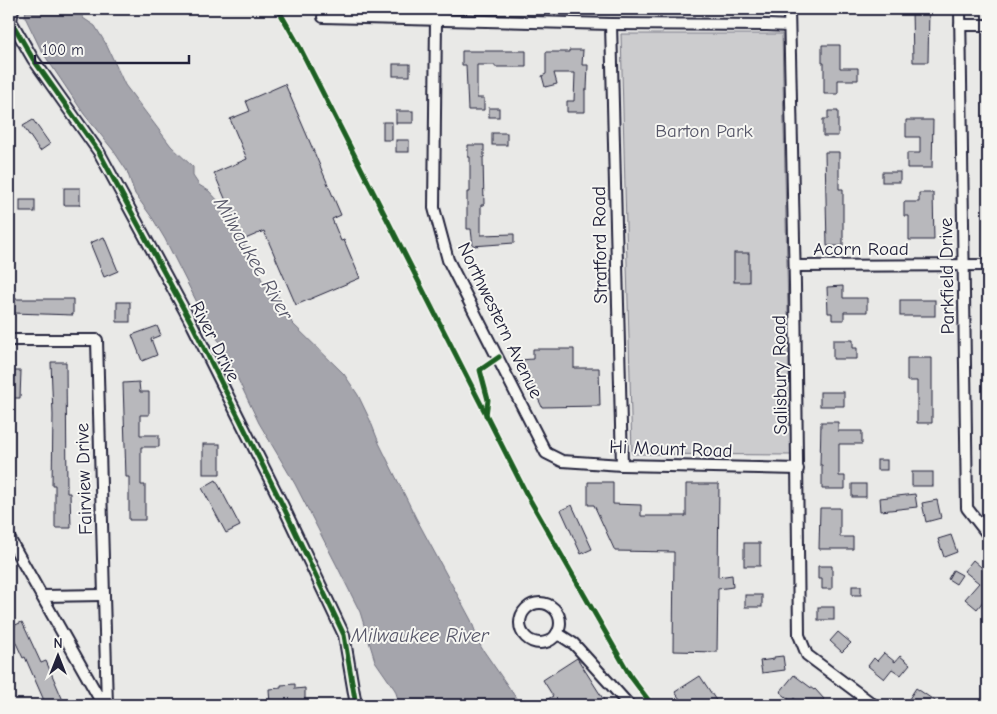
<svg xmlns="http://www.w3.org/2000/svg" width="997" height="714" font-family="'Comic Neue',sans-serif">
<rect width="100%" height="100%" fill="#e9e9e7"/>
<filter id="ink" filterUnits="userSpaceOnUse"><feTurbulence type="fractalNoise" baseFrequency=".02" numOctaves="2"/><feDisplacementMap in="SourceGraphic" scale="10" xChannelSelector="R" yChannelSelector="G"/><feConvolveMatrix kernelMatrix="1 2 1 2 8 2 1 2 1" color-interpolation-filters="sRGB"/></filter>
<g filter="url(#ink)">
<polygon fill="#ccccce" stroke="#777784" points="621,34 782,34 791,455 632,454"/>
<polygon fill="#a5a5ac" stroke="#71717f" points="26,9 84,9 83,18 95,26 106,44 125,85 171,146 193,167 193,176 199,185 209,191 221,204 242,239 262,280 277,294 292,323 344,374 358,395 370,420 379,443 416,518 471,620 481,647 521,705 400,705 395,690 375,661 360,612 336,564 295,484 259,423 220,342 213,334 165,239 153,219 135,194 127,171 113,150 84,114 41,50 25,17"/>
<g fill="#b8b8bc" stroke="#22223b">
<polygon points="912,9 929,9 928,62 913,62"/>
<polygon points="822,45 840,45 840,68 858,68 858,80 838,80 838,94 824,94 824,63 822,63"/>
<polygon points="569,50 583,50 582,65 588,65 587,90 585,90 585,112 567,112 567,101 574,101 575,73 554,73 557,84 545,87 542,76 546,74 546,52 569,52"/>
<polygon points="462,51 526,51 526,67 495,67 495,65 477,65 477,98 484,98 484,110 468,110 466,65 462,65"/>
<rect x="393" y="64" width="17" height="12"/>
<polygon points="285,84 341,215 332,219 341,241 344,240 360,278 296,305 264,231 243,240 214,173 247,159 230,119 250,111 246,101"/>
<rect x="489" y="108" width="10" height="9"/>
<rect x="396" y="111" width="17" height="12"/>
<polygon points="828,111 838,111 838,136 823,136 823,119 828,119"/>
<polygon points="33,120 50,144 40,151 23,126"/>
<polygon points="906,120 933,120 932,168 907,168 907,153 920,153 920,137 906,137"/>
<rect x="383" y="122" width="9" height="18"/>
<rect x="492" y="133" width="15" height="12"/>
<rect x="396" y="140" width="13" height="12"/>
<polygon points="468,145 484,145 484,157 483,157 484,205 481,205 481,235 514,234 514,243 473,246 471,229 467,229 467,192 470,192 470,157 468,157"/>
<polygon points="825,152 839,152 839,189 843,189 843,246 827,246"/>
<rect x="882" y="172" width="18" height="10"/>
<rect x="64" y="188" width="16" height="17"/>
<polygon points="919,193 933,193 934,240 909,240 909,216 904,216 904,202 919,202"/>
<rect x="20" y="200" width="15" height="12"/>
<polygon points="104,237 118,271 104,277 90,243"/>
<rect x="734" y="253" width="15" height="29"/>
<polygon points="843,286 843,298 867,298 867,312 844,312 844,320 832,320 832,313 828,313 827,287"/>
<polygon points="13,299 73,299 73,315 13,313"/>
<rect x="900" y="300" width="35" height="16"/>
<rect x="117" y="302" width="13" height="20"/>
<polygon points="157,326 161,335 151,339 157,355 142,361 132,335"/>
<polygon points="833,340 853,340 853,348 857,348 857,359 833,359"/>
<polygon points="533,349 574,349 574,368 599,368 600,406 542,407 520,360 533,359"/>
<polygon points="907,358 932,358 932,423 917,423 917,381 907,381"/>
<polygon points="51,362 66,362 67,493 70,493 71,528 55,528 55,485 52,485 53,415"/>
<polygon points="9,371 21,371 20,398 9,398"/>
<polygon points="139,382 140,392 149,392 149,415 140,415 140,435 159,435 159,447 141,447 141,485 145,485 145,520 129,520 129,477 126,477 123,383"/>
<rect x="820" y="392" width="24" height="14"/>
<polygon points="821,422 838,422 838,431 862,431 862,444 839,444 839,476 845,476 845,489 822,489 822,465 820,465"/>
<rect x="203" y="444" width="17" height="30"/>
<rect x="877" y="460" width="10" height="10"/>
<rect x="912" y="472" width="21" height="14"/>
<polygon points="216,480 240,526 226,533 202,488"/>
<polygon points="588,482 613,482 613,504 641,505 641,516 686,516 686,484 719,484 718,577 732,575 733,587 718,589 717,652 673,651 674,552 615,551 594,505 588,505"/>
<rect x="852" y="484" width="14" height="13"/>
<polygon points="915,494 917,507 881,511 880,498"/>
<polygon points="937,500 941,518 926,522 922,503"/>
<polygon points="572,505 592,549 581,554 561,510"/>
<polygon points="820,508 840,508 840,537 853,537 853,549 819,549"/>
<polygon points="951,535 957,552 944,557 938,539"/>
<rect x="744" y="543" width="16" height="23"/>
<polygon points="973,560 988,573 988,595 977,609 965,599 979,583 964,571"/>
<polygon points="818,566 832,566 832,589 822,589 822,579 818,579"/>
<polygon points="953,570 962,575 956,584 948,579"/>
<rect x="852" y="586" width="9" height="9"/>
<rect x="745" y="595" width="17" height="12"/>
<rect x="818" y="607" width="16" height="13"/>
<polygon points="22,622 41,663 46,661 65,705 46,705 25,657 23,658 9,628"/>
<polygon points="838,632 851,643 842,652 830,641"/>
<polygon points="884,653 895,662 900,656 910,664 901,675 892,669 884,679 868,666 874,658 877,661"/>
<polygon points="783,656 785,670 762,673 760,661 774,659 774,657"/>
<polygon points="577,658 607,705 538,705 553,696 543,680"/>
<polygon points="794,675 814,690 815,689 824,699 817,705 801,705 794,698 791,701 780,692"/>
<polygon points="700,676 719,705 684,705 675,692"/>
<polygon points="295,684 295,689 305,688 305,701 304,701 304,705 270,705 269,689 281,688 281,685"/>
<polygon points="916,688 941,705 912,705 907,702"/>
</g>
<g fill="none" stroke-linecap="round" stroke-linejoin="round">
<defs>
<g id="minor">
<polyline points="13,9 11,21 33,59 99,152 193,326 283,506 344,635 356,705"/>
<polyline points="789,9 795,285 799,635 807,655 874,705"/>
<polyline points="960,9 967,508 988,535"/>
<polyline points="323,17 611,24 767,25 789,26"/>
<polyline points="436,19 434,208 448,260 546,453 562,461 622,465 798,469"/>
<polyline points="611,24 622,465"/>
<polyline points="960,25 988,25"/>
<polyline points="795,266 988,265"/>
<polyline points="9,340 97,340 107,705"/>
<polyline points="9,538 103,705"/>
<polyline points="42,596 103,595"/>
<circle cx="540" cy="623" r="20"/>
<polyline points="557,633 574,644 629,705"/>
</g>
</defs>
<use href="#minor" stroke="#22223b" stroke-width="14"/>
<use href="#minor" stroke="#f6f6f2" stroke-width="10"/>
<defs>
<g id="cycleway">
<polyline points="13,9 11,21 33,59 99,152 193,326 283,506 344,635 356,705"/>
<polyline points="278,9 299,46 526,493 631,677 652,705"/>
<polyline points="486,415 488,400 480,370 499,357"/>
</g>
</defs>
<use href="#cycleway" stroke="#f6f6f2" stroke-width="8"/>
<use href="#cycleway" stroke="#1b5e20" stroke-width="5"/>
</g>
</g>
<g text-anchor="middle" stroke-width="4" stroke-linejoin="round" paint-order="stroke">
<g font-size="19" fill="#555567" stroke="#f6f6f2">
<text x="704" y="137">Barton Park</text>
</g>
<g font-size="19" fill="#22223b" stroke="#f6f6f2">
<text transform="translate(599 245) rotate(-91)" y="7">Stratford Road</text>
<text x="861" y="255">Acorn Road</text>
<text transform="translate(946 276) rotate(-91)" y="7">Parkfield Drive</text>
<text transform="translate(501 320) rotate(64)" y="7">Northwestern Avenue</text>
<text transform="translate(216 341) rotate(63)" y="7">River Drive</text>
<text transform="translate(779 375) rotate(-91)" y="7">Salisbury Road</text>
<text transform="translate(671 448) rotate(2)" y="7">Hi Mount Road</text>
<text transform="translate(83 479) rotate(-92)" y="7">Fairview Drive</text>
</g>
<g font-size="20" font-style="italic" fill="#565668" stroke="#f6f6f2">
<text transform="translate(254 258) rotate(60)" y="7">Milwaukee River</text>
<text x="420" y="642">Milwaukee River</text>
</g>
</g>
<rect width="997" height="714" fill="none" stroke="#f6f6f2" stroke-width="30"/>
<rect x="15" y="15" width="967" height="684" fill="none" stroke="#22223b" stroke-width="2" filter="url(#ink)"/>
<g transform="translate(58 656)" stroke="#f6f6f2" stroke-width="4" paint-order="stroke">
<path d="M0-4L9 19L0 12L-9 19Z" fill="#22223b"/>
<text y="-8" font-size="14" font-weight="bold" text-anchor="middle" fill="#22223b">N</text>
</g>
<path d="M35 55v8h154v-8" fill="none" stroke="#22223b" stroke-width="2.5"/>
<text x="42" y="55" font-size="15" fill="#22223b" stroke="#f6f6f2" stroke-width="4" paint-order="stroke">100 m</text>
</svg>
